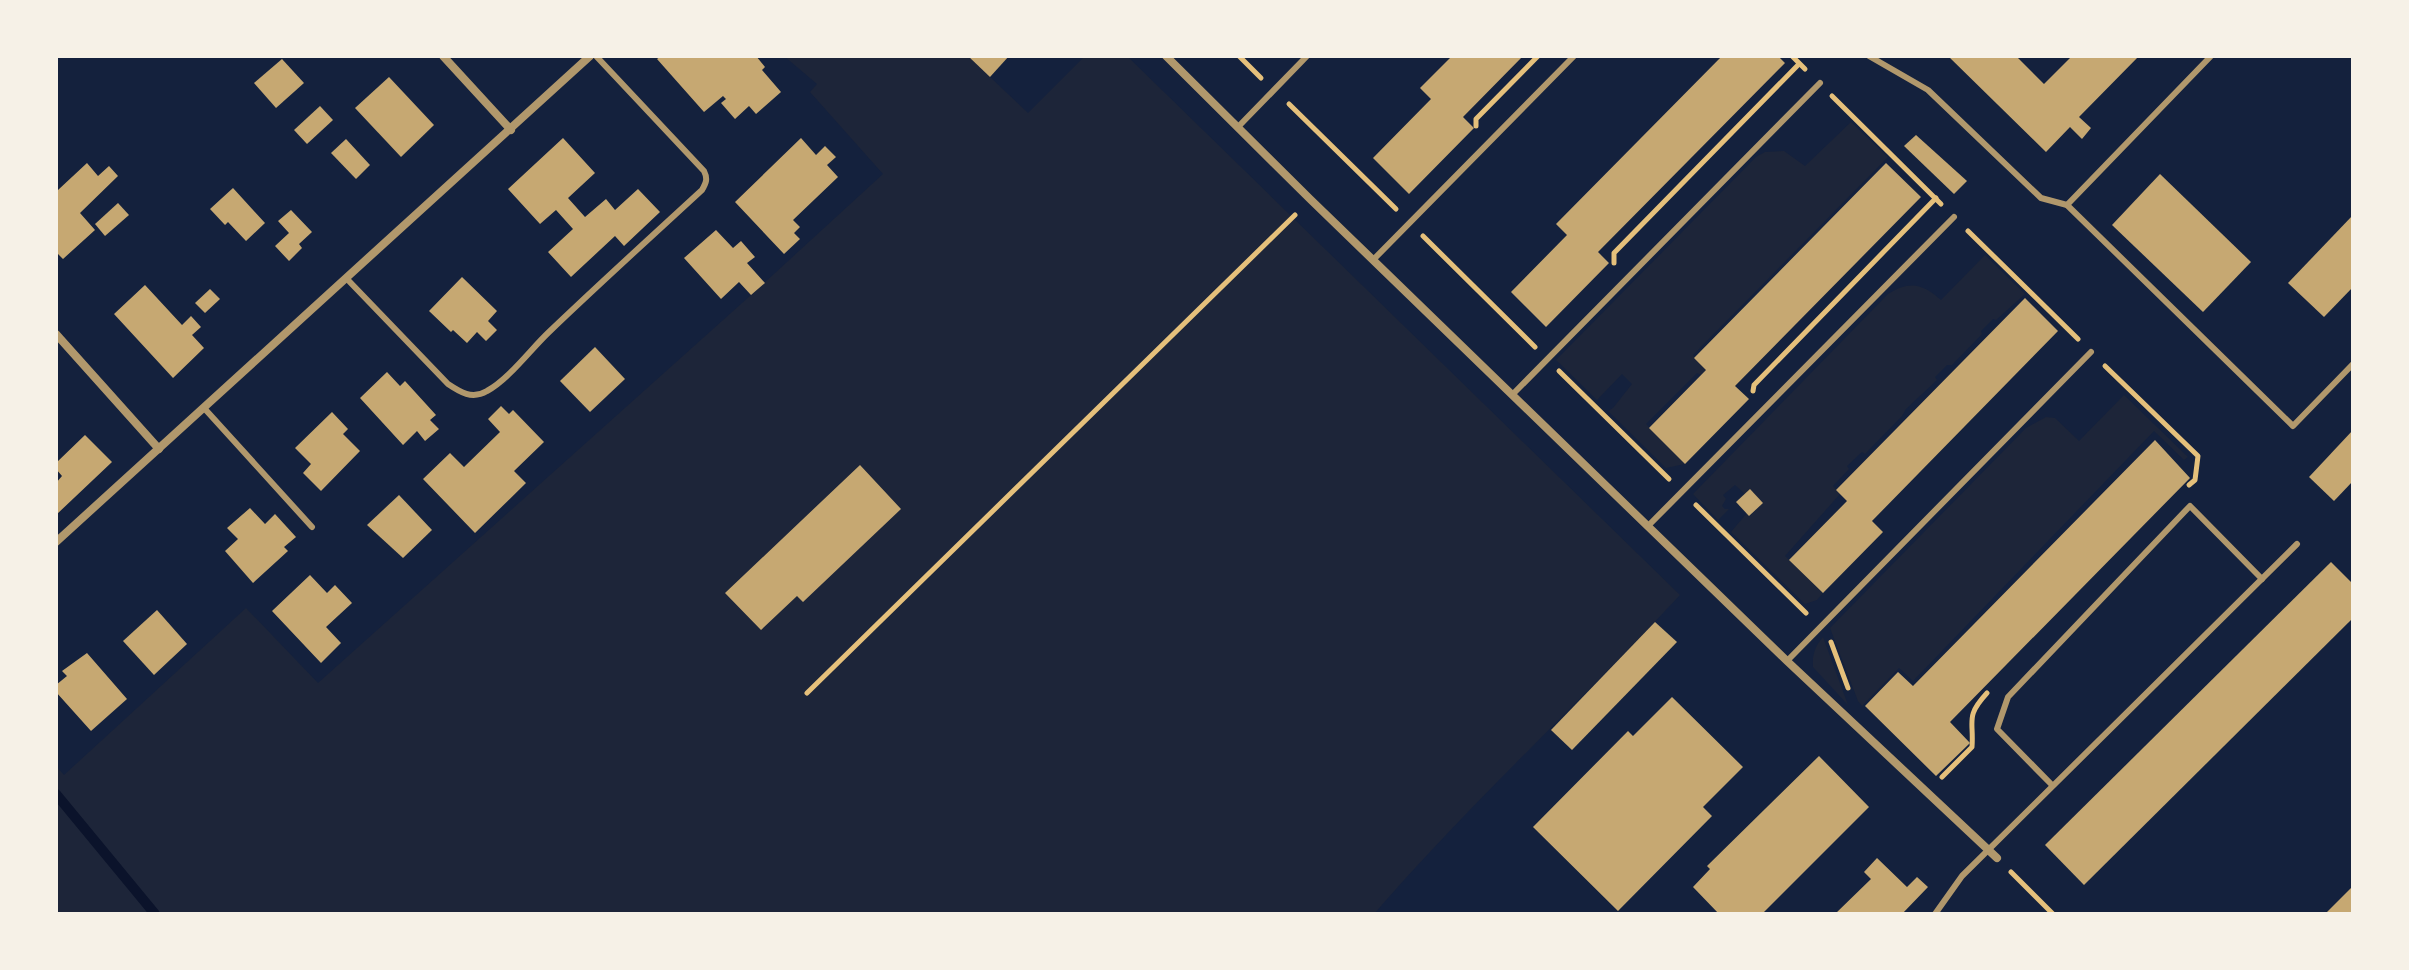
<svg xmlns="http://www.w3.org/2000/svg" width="2409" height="970" font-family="Lato,sans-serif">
<rect width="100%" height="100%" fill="#14213d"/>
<g fill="#1d2539">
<path d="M784 56H968L1028 113 1085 56H1127L1680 595C1580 703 1470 803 1374 914H56V766L64 775 246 608 318 683 751 295 883 174 810 92 817 84Z"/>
<polygon points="1851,122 1888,157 1693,355 1706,370 1701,375 1697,373 1646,424 1685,464 1666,468 1608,411 1613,408 1632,384 1622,374 1597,400 1556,360 1756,157 1765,152 1784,151 1805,166"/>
<path d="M1985 255 2025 294 1996 320 1993 319 1981 331 1982 334 1952 365H1947L1935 377 1937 380 1906 409 1902 416 1865 454 1862 452 1847 466 1849 469 1833 486 1840 494 1785 556 1823 593 1817 600 1805 604 1731 532 1747 513 1750 516 1763 503 1745 494 1735 485 1723 495 1726 499 1722 506 1725 509H1729L1718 520 1693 494 1888 294C1910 280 1923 284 1941 300Z"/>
<polygon points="2124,395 2188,457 2184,460 2154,431 1913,681 1899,668 1862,706 1858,701 1830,628 2026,428 2046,417 2055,418 2079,441"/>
<path d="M1823 637 1848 705 1813 667C1812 655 1815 646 1823 637Z"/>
</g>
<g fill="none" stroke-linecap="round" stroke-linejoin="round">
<polyline stroke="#0b132b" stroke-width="10" points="56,794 155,914"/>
</g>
<g fill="#c6a872">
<polygon points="661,56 756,56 765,67 762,70 781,92 756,114 749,106 735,119 721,103 726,99 723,96 704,112 657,59"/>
<polygon points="968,56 1009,56 990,77"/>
<polygon points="1452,56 1523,56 1463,117 1474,128 1409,194 1373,158 1431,99 1420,88"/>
<polygon points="1722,56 1778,56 1785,63 1598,252 1609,263 1546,327 1511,292 1567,235 1556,224"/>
<polygon points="1948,56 2016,56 2044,84 2072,56 2139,56 2079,117 2091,128 2082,139 2070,127 2046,152"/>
<polygon points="282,59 304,83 276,108 254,83"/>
<polygon points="389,77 434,125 401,157 355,108"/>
<polygon points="320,106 333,120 307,144 294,130"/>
<polygon points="1916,135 1967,181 1954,194 1904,146"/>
<polygon points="563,138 595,173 568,198 585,217 606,199 615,210 638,189 660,212 624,246 615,236 571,277 548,252 573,229 556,210 540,224 508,189"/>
<polygon points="801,138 816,155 825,146 836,157 827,165 838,177 793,220 800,227 794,233 800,239 784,254 735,202"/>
<polygon points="346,139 370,165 356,179 331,153"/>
<polygon points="87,163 98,176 109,166 118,176 80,213 95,230 63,259 56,252 56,188 58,190"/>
<polygon points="1886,163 1921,197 1735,386 1749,399 1685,464 1649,428 1706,370 1694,358"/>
<polygon points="2160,174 2251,262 2203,312 2112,225"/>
<polygon points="233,188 265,223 246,241 228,222 225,225 210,209"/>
<polygon points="118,203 129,215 105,236 95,224"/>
<polygon points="291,210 312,232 299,244 302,248 289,261 275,246 289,233 278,221"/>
<polygon points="2353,215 2353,287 2324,317 2288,283"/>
<polygon points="716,230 733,248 741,241 755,257 747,263 765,283 751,295 739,282 721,299 684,258"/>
<polygon points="462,277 497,311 488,321 497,330 486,341 477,332 467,343 453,330 451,332 429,311"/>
<polygon points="145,285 182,325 191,316 201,327 192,335 204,348 173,378 114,314"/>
<polygon points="210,289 220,299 205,313 195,303"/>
<polygon points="2025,298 2058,331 1872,521 1883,532 1823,593 1789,560 1847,501 1836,490"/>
<polygon points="595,347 625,379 590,412 560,381"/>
<polygon points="387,372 400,386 405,381 436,415 430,420 439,429 425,441 417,431 403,445 360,398"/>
<polygon points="501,406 509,414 513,410 544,442 514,471 526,483 475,533 423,479 450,453 464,467 500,432 488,419"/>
<polygon points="332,412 348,429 343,434 360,451 321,491 303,473 311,464 295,448"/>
<polygon points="2353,430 2353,481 2334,501 2309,477"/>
<polygon points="85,435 112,462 56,515 56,483 62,476 56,469 56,463"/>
<polygon points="2155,440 2190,478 1950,722 1970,743 1936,776 1865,706 1898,672 1913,686"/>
<polygon points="860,465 901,509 803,602 797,596 761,630 725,593"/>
<polygon points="1750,489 1763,503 1749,516 1736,502"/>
<polygon points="399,495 432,530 403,558 367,525"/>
<polygon points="250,508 265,524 275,514 296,537 284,547 288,551 253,583 225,551 238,539 227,528"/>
<polygon points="2331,562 2353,584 2353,618 2084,885 2045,845"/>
<polygon points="310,575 327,593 335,585 352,603 326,627 341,643 321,663 272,611"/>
<polygon points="157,610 187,644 154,675 123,641"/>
<polygon points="1655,622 1677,642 1572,750 1551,730"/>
<polygon points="87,653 127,699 91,731 56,692 56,685 67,676 62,671"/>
<polygon points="1672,697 1743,767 1703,807 1712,816 1618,911 1533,827 1628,731 1633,736"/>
<polygon points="1819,756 1869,807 1762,914 1719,914 1693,887 1710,869 1707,866"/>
<polygon points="1877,858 1907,887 1917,877 1928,887 1902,914 1835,914 1871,879 1864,872"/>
<polygon points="2353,886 2353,914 2325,914"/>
</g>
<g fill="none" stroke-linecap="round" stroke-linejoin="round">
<g stroke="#e5c07b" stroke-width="5">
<polyline points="1239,56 1261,78"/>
<polyline points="1792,56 1805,69"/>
<polyline points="1832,96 1941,204"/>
<polyline points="1289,104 1396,209"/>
<polyline points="1476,126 1476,119 1538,56"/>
<polyline points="1968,231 2078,339"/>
<polyline points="1423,236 1535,347"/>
<polyline points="1614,263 1614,253 1799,64"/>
<polyline points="2105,366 2198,456 2195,480 2189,485"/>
<polyline points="1559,371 1669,479"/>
<polyline points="1753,391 1754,385 1936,198"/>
<polyline points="1696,505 1806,613"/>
<polyline points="1831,642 1848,688"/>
<polyline points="807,693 1295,215"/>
<path d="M1942 777 1972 747C1974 720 1965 717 1987 693"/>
<polyline points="2011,872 2053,914"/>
</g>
<g stroke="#b1986c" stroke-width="6">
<polyline points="1869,56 1928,90 2041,198 2067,205 2293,426 2353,364"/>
<polyline points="1238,127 1307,56"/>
<polyline points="2067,205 2211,56"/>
<polyline points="1374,259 1574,56"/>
<path d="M347 279 448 384C460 392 472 400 487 391 509 379 530 350 549 332 599 284 651 237 702 190 706 183 708 179 704 171L596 56"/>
<polyline points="1513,394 1820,83"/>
<polyline points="204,408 312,527"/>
<polyline points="1648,526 1954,217"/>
<polyline points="1787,661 2091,352"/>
<polyline points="2052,785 1997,729 2008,697 2190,506 2262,579"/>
<polyline points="1935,914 1962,876 2297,544"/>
</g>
<g stroke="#b1986c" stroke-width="8">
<polyline points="443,56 511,130"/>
<polyline points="1166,56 1310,199 1787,661 1997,858"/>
<polyline points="56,334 159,449"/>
<polyline points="56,542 590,56"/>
</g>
</g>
<rect width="2409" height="970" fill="none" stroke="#f6f1e7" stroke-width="116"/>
</svg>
